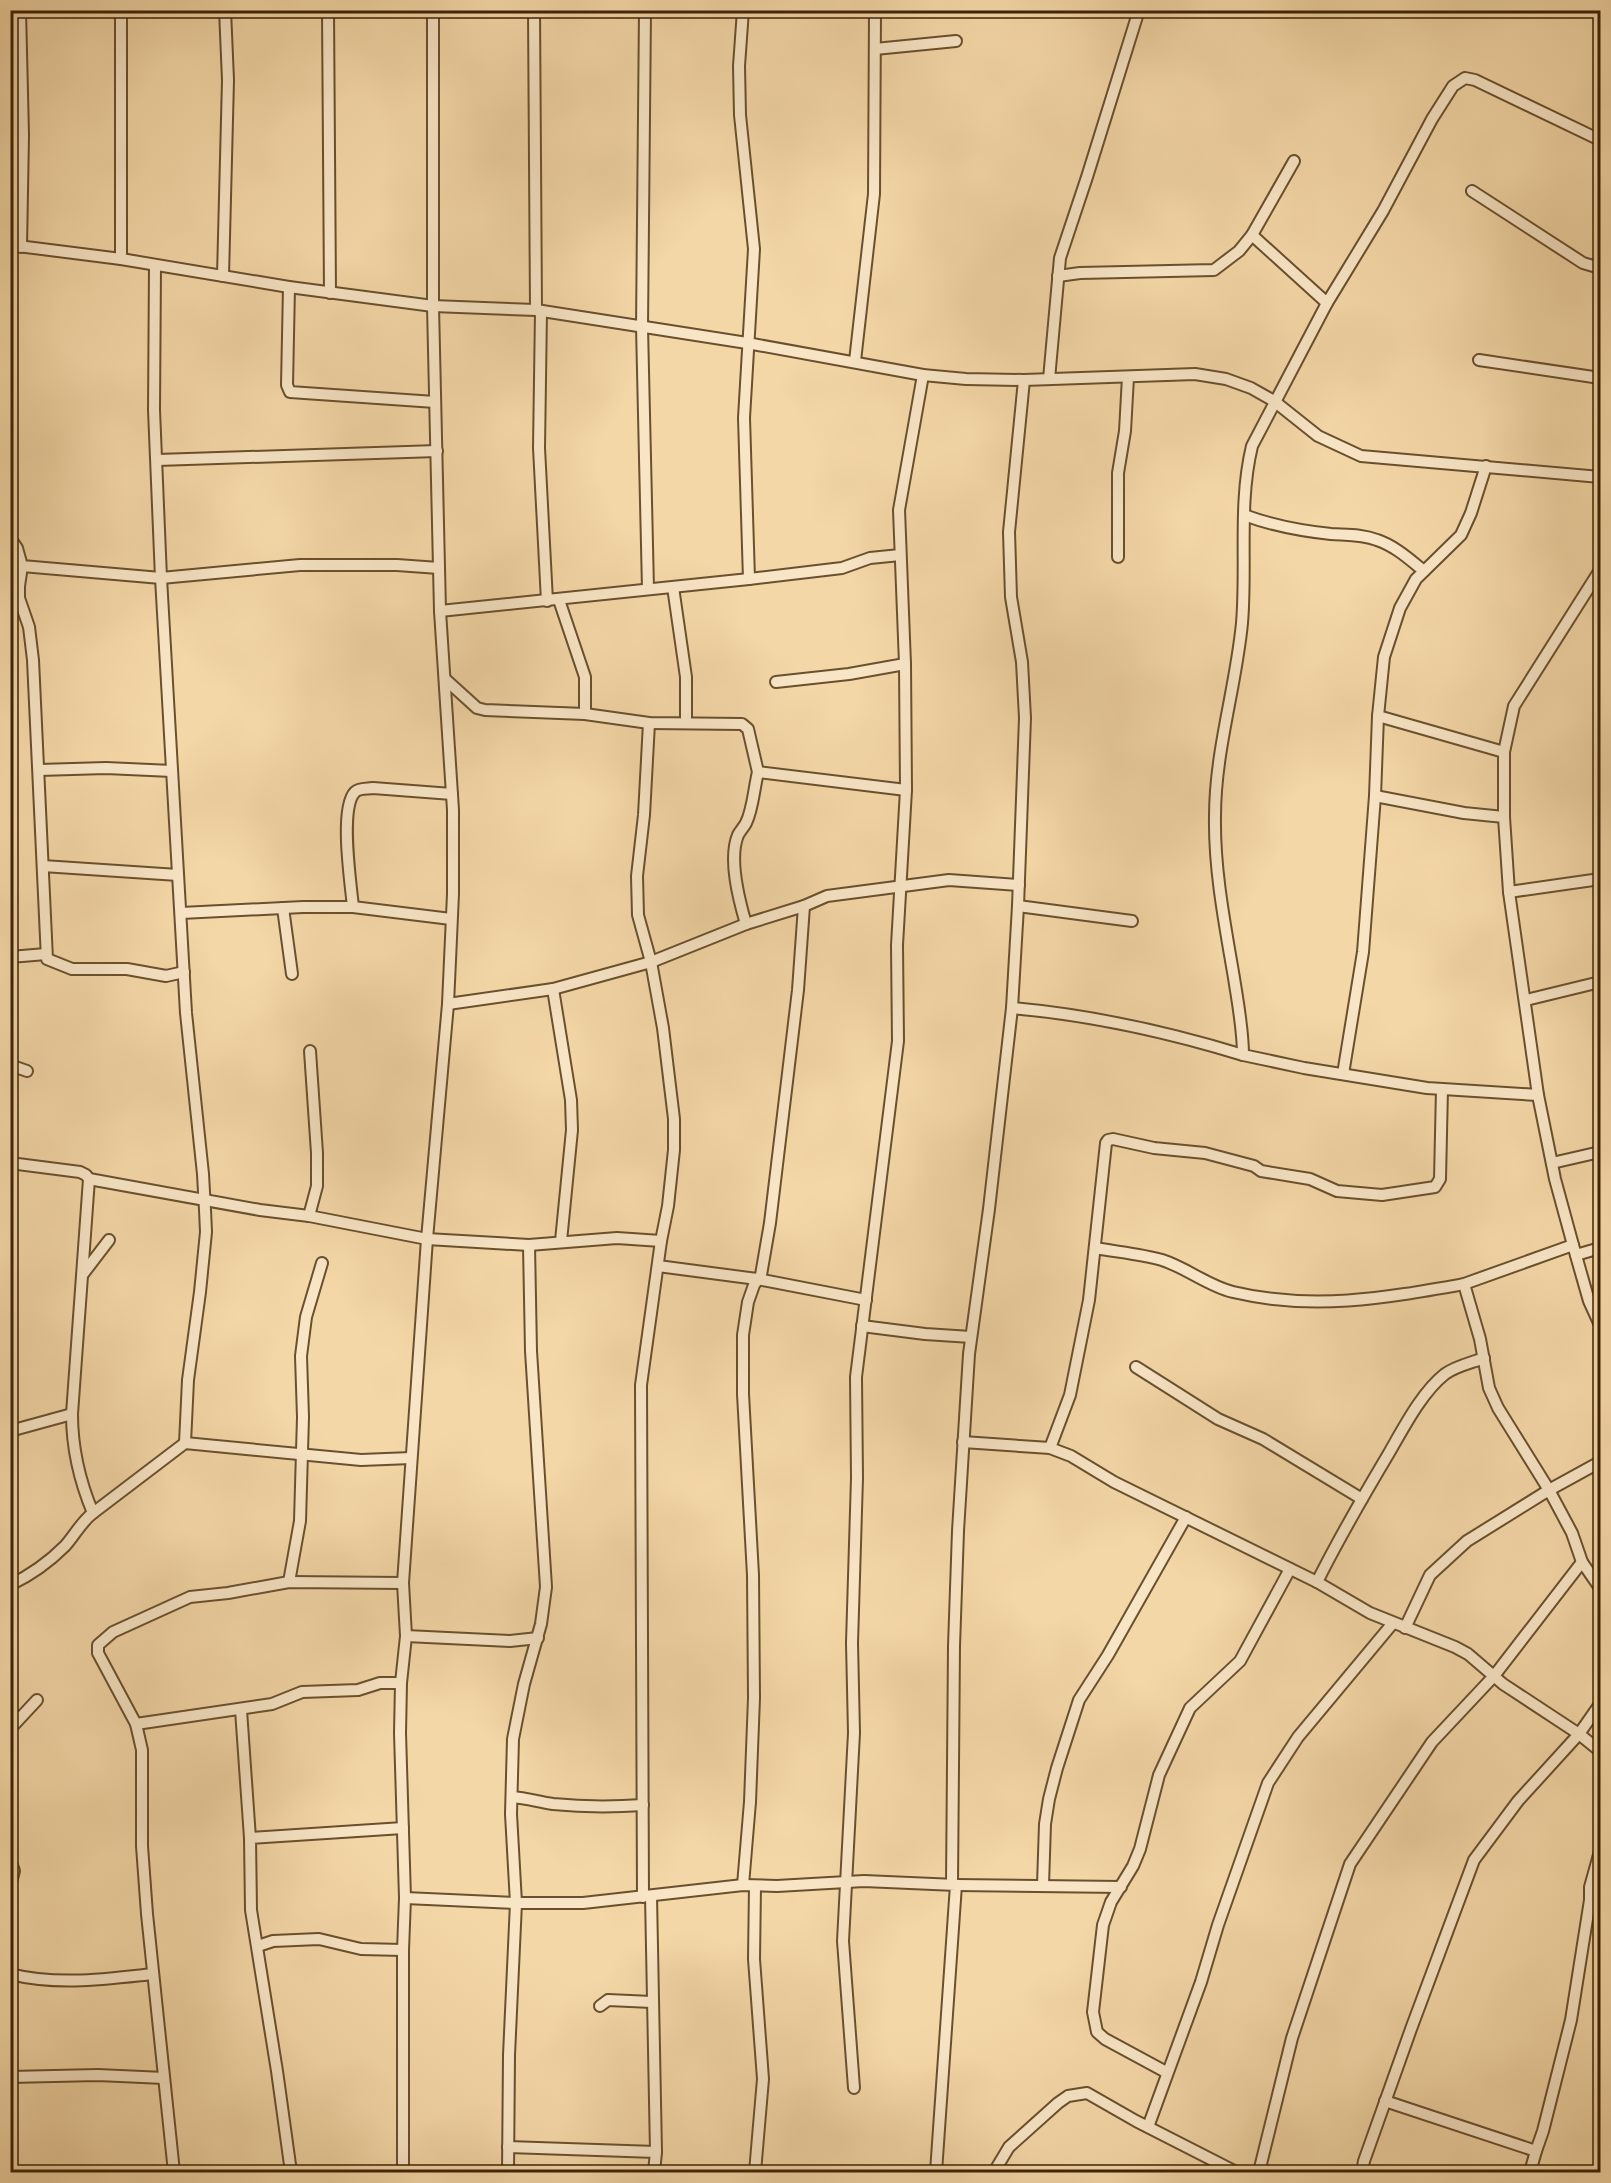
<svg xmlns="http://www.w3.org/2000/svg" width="1611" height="2183" font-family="'Libre Caslon Text',serif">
<rect width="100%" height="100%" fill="#f4d7a7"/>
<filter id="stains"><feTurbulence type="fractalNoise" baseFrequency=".00333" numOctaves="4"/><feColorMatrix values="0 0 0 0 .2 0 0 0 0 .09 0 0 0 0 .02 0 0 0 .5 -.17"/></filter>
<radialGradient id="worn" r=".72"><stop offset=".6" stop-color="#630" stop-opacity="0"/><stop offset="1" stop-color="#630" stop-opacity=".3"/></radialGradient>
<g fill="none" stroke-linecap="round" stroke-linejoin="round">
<defs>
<g id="minor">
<polyline points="20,10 23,135 21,247"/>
<polyline points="328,10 330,293"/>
<polyline points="534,10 536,310"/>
<polyline points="645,10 642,327 648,589"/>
<polyline points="743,10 739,66 740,115 754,249 744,418 749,579"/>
<polyline points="875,49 956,41"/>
<polyline points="1472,191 1583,263 1600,268"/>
<polyline points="1252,235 1327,303"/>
<polyline points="10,245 121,259 289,287 433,306 536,310 747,343 923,375 966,379 1024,380 1195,374 1226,379 1251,388 1274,401 1318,436 1361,456 1600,477"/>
<polyline points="121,259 121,10"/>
<polyline points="155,265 154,410 161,578 186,1013 203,1174 205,1210 206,1232 200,1292 188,1380 185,1443"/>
<polyline points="223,276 228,80 225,10"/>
<polyline points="1058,276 1080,273 1214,270 1239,251 1252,235 1294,161"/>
<polyline points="289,287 287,385 290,392 435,402"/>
<polyline points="541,311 539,448 547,601"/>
<polyline points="1479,360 1600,378"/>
<polyline points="855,361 874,194 875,10"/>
<polyline points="1049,379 1060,258 1087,177 1139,10"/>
<polyline points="157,460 437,451"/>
<path d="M1244 515C1271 525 1302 531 1331 534 1346 535 1362 534 1377 540 1395 546 1409 559 1424 571"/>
<polyline points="10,538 17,548 22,566 161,578 300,565 397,565 439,568"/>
<polyline points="1118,557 1118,473 1125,431 1128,377"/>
<polyline points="22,566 19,586 19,598 29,627 33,660 47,959 72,969 127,969 166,976 184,972"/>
<polyline points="1600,570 1514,706 1504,752 1504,817 1509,892 1538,1095 1555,1179 1573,1245 1589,1301 1600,1325"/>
<polyline points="673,587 686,677 686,723"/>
<polyline points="559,600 585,677 585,714"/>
<polyline points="440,611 749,579 842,568 870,558 900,555"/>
<polyline points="445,679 477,708 485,710 585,714 649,723 742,724 748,729 758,772 906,790"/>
<polyline points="776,682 849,674 905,664"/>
<polyline points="1378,716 1504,752"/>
<polyline points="39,770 106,768 172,771"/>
<polyline points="1375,796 1464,813 1504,817"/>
<polyline points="43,866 178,875"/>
<polyline points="1509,892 1600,879"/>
<polyline points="1018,906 1132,921"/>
<path d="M353 907C351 885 339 808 355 792 359 788 367 789 373 788L452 794"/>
<polyline points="283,908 292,974"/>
<polyline points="181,913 303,907 353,907 451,919"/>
<path d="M746 924C739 900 728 859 738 835 740 831 744 827 746 823 753 809 754 788 758 772"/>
<polyline points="10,957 46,954"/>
<polyline points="553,989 571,1100 572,1130 561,1241"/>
<polyline points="1526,1000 1600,982"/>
<polyline points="448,1004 553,989 651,962 746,924 804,906 827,896 949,880 1019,885"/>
<path d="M1012 1008C1091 1015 1168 1032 1243 1055"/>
<polyline points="10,1065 27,1071"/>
<polyline points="1343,1074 1363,952 1375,796 1378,716 1384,657 1400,608 1416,579 1461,535 1471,513 1486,466"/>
<path d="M1538 1095 1427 1088 1304 1068 1243 1055C1243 1029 1238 1004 1234 978 1225 925 1214 870 1215 816 1215 751 1236 687 1242 623 1247 564 1238 504 1252 446L1327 303 1383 211 1432 119 1453 86 1465 78 1475 80 1600 140"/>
<path d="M10 1163 80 1172 86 1175 89 1179 72 1414C72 1447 80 1482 93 1513 81 1522 75 1535 65 1546 49 1562 31 1575 10 1585"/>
<polyline points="1552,1163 1600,1152"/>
<polyline points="89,1179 260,1210 309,1216 427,1239 529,1245 617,1238 661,1241"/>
<polyline points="309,1216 317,1186 317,1153 310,1051"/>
<polyline points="1573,1245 1464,1284 1480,1339 1489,1388 1498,1408 1549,1490 1572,1533 1582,1562 1600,1588"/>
<path d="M1095 1248C1117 1252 1141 1254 1162 1260 1187 1268 1208 1286 1233 1292 1313 1311 1385 1298 1464 1284"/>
<polyline points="1576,1255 1600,1248"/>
<polyline points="658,1266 757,1279 866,1300"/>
<polyline points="83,1274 109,1240"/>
<polyline points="862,1326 925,1334 971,1337"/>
<polyline points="1136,1367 1218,1419 1263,1439 1362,1499"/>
<polyline points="10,1431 72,1414"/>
<polyline points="963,1442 1050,1448 1071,1456 1114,1482 1317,1582 1370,1613 1455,1647 1468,1654 1503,1684 1579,1734 1600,1751"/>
<polyline points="1050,1448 1070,1395 1089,1300 1106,1143 1108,1140 1113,1139 1154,1148 1205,1153 1254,1166 1261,1171 1310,1179 1337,1191 1382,1195 1435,1187 1440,1179 1442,1089"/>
<polyline points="93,1513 185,1443 361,1460 411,1458"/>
<polyline points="289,1582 300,1521 303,1417 301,1356 306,1317 322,1263"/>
<path d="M1317 1582C1339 1538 1364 1495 1389 1453 1404 1427 1422 1392 1445 1374 1456 1366 1471 1363 1484 1358"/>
<polyline points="1405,1628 1430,1575 1467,1541 1549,1490 1600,1462"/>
<polyline points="406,1636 510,1641 538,1638"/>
<polyline points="241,1710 250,1838"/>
<polyline points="136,1724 272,1704 302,1692 358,1690 380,1683 401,1683"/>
<polyline points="10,1729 37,1700"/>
<path d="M512 1797C526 1798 539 1802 553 1804 583 1807 613 1807 643 1805"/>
<polyline points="1600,1851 1590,1887 1590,1900 1600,1908"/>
<polyline points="10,1860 14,1871 10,1886"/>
<polyline points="952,1884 954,1646 958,1531 969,1354 989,1209 1012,1008 1018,906 1025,718 1022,662 1011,597 1009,532 1024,380"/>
<polyline points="743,1885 750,1802 754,1698 753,1575 743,1394 743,1335 748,1302 754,1285 761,1275 770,1223 798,990 804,906"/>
<polyline points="956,1885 1121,1887"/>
<polyline points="1043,1885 1045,1824 1049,1799 1057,1768 1079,1700 1108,1655 1186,1517"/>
<polyline points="755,1886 754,1959 763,2079 755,2172"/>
<polyline points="651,1896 656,2152 654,2172"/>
<polyline points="643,1897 641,1385 661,1241 668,1206 674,1150 674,1119 663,1028 651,962 638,915 637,876 644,815 649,723"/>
<polyline points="405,1898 516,1903 583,1903 743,1885 777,1886 864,1881 956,1885 936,2172"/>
<polyline points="258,1946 273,1941 319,1939 361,1949 403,1950"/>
<path d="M10 1974C58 1986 106 1979 153 1974"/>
<polyline points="600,2006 608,2000 652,2002"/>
<polyline points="1166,2072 1105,2039 1097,2032 1093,2012 1103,1925 1111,1902 1133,1866 1140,1849 1159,1775 1190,1708 1240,1661 1290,1569"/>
<polyline points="10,2077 98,2075 164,2078"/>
<polyline points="854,2088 843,1941 854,1733 852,1643 857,1478 856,1377 898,1041 897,945 906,790 905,664 899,510 923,375"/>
<polyline points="1385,2101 1536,2151 1530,2172"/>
<polyline points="1148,2127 1201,1982 1218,1925 1268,1783 1298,1737 1393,1623"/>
<polyline points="508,2147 656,2152"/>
<polyline points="1536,2151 1543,2131 1571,2020 1590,1900"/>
<polyline points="10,2172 37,2172"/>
<polyline points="174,2172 147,1914 142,1846 142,1750 136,1724 98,1653 98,1645 113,1632 190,1597 228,1593 289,1582 403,1583"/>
<polyline points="291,2172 277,2071 251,1910 250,1838 403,1828"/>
<polyline points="403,2172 403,1950 405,1898 400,1733 401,1683 406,1636 403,1583 427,1239 448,1004 453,894 453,810 440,611 433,306 433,10"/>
<polyline points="508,2172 509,2055 516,1903 511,1814 513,1739 524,1684 541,1624 546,1587 531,1351 529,1245"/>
<polyline points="994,2172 1009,2147 1058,2103 1068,2096 1087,2093 1136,2121 1236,2172"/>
<polyline points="1259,2172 1292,2038 1350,1864 1432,1742 1494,1676 1582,1562"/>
<polyline points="1362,2172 1364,2161 1411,2029 1474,1860 1518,1801 1579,1734 1600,1704"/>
</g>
</defs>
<use href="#minor" stroke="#6a502f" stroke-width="14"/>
<use href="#minor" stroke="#f8e5c6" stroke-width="10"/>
</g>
<rect width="1611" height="2183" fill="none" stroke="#f4d7a7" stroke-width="36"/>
<rect x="12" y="12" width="1587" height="2159" fill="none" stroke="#3c2307" stroke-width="3"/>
<rect x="18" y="18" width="1575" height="2147" fill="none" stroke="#3c2307" stroke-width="1.5"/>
<rect width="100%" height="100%" filter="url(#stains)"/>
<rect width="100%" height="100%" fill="url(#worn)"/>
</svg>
